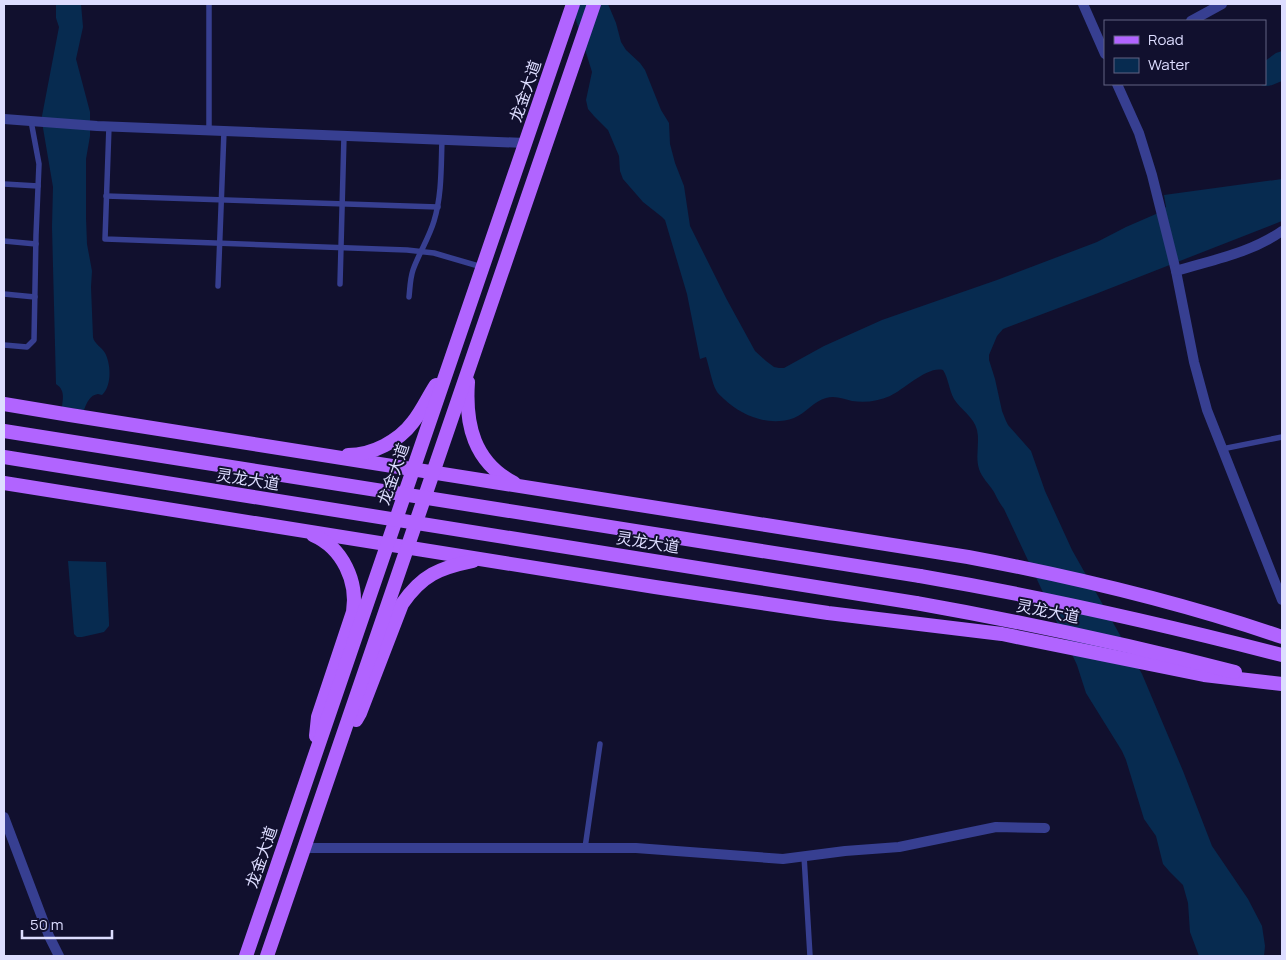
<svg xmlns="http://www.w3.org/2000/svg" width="1286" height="960" font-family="Manrope,'Noto Sans SC',sans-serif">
<rect width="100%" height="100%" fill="#11102e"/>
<g fill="#072b50">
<path d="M56 4H81L83 27 76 59 90 112V136L86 159V218L87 244 92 271 91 287 93 337C94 344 102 347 105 353 111 364 112 386 102 395L98 394C90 395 87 402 84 410L62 407C63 397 65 390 56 384L52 227 53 187 43 128 42 116 59 27 56 18Z"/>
<path d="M571 4H608L616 23 621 42 626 50 640 63 645 70 661 110 669 123 670 144 675 163 684 186 690 226 726 298 755 351 766 361 774 367 779 368H784L824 346 882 320 997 280 1097 242 1126 227 1156 214 1166 207 1164 195 1282 179V221L1093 295 1003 329 997 336 989 355V360L995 379 1002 411 1006 421 1008 425 1031 451 1045 491 1072 550 1142 674 1183 771 1212 846 1248 899 1262 926 1265 946 1264 956H1199L1190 932 1188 903 1183 885 1169 871 1163 864 1156 836 1144 819 1126 760 1122 751 1086 693 1077 665 1004 509C1000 504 997 498 994 492 989 484 982 478 979 469 975 456 980 443 977 430 974 417 961 410 954 399 949 390 948 377 943 370 927 366 905 389 890 396 878 401 866 403 852 401 844 399 835 395 826 398 814 401 806 413 794 418 769 427 742 416 724 399 721 396 717 393 716 390 712 383 709 366 706 357L700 359 687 294 665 220 662 217 643 202 623 179 620 171 619 156 608 130 594 116 588 109 586 100 592 72Z"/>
<path d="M1282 51V81C1274 84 1267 89 1259 84H1265V61L1276 53Z"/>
<polygon points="68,561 106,562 109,622 109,626 104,632 82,637 77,637 74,634"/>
</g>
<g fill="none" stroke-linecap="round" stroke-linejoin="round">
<g stroke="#373f91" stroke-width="5.5">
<polyline points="209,4 209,130"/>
<polyline points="109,126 105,239 407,250 434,253 482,267"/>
<polyline points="4,184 38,186"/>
<polyline points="106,196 438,207"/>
<polyline points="4,241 36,244"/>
<polyline points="340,284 344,136"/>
<polyline points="218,286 224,131"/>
<polyline points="4,294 35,297"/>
<path d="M409 297C410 288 410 279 413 270 419 253 429 238 434 221 442 195 441 166 442 140"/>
<polyline points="4,345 27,347 34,340 36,235 39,164 31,121"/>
<polyline points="1222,449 1282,437"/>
<polyline points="585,848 600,744"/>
<polyline points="804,856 810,956"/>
</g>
<g stroke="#373f91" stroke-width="10">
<polyline points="1083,4 1105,54"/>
<polyline points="1191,21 1222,4"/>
<polyline points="1117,84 1139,133 1152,175 1176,271 1194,362 1207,410 1282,600"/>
<polyline points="4,119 97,126 525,143"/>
<path d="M1176 271C1212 260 1251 253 1282 231"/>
<polyline points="4,817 49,936 59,956"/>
<polyline points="304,848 636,848 783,859 845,851 899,847 996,827 1045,828"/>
</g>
<g stroke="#b164ff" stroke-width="14">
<path d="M468 382C465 425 474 462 514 483"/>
<path d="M4 404 70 415 968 557C1074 577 1180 602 1282 637"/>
<path d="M348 455C372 455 399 441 413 422 422 411 428 397 436 385"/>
<polyline points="4,483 655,587 828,613 1002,634 1204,675 1282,684"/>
<path d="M313 535C343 548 358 582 353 612L318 717 316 736"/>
<path d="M920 576C1042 597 1162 624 1282 655"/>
<path d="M916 603C1023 622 1130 645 1235 672"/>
<path d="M356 720 360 713 402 604C422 575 439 568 473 561"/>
<polyline points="246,956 573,4"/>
<polyline points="267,956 594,4"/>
</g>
<g stroke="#b164ff" stroke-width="14">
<polyline points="4,431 920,576"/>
<polyline points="4,457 916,603"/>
</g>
</g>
<g text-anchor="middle" stroke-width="4" stroke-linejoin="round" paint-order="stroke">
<g font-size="16" fill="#ddf" stroke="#11102e">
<text transform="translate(525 91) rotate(-71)" y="6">龙金大道</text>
<text transform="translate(393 474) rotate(-71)" y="6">龙金大道</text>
<text transform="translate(248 479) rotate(9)" y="6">灵龙大道</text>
<text transform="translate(648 542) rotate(9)" y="6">灵龙大道</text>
<text transform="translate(1048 611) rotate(11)" y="6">灵龙大道</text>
<text transform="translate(261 857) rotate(-71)" y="6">龙金大道</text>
</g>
</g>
<rect width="1286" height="960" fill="none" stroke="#ddddff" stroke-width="10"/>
<rect x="1104" y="20" width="162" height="65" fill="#11102e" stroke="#636282"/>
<rect x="1114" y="36" width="25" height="8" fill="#b164ff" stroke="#636282"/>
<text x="1148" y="45" font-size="15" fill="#ddddff">Road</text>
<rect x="1114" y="58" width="25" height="15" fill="#072b50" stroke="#636282"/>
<text x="1148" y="70" font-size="15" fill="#ddddff">Water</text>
<path d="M22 930v8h90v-8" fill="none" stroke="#ddddff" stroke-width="2.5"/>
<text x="30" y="930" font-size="15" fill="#ddddff" stroke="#11102e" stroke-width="4" paint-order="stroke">50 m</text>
</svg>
